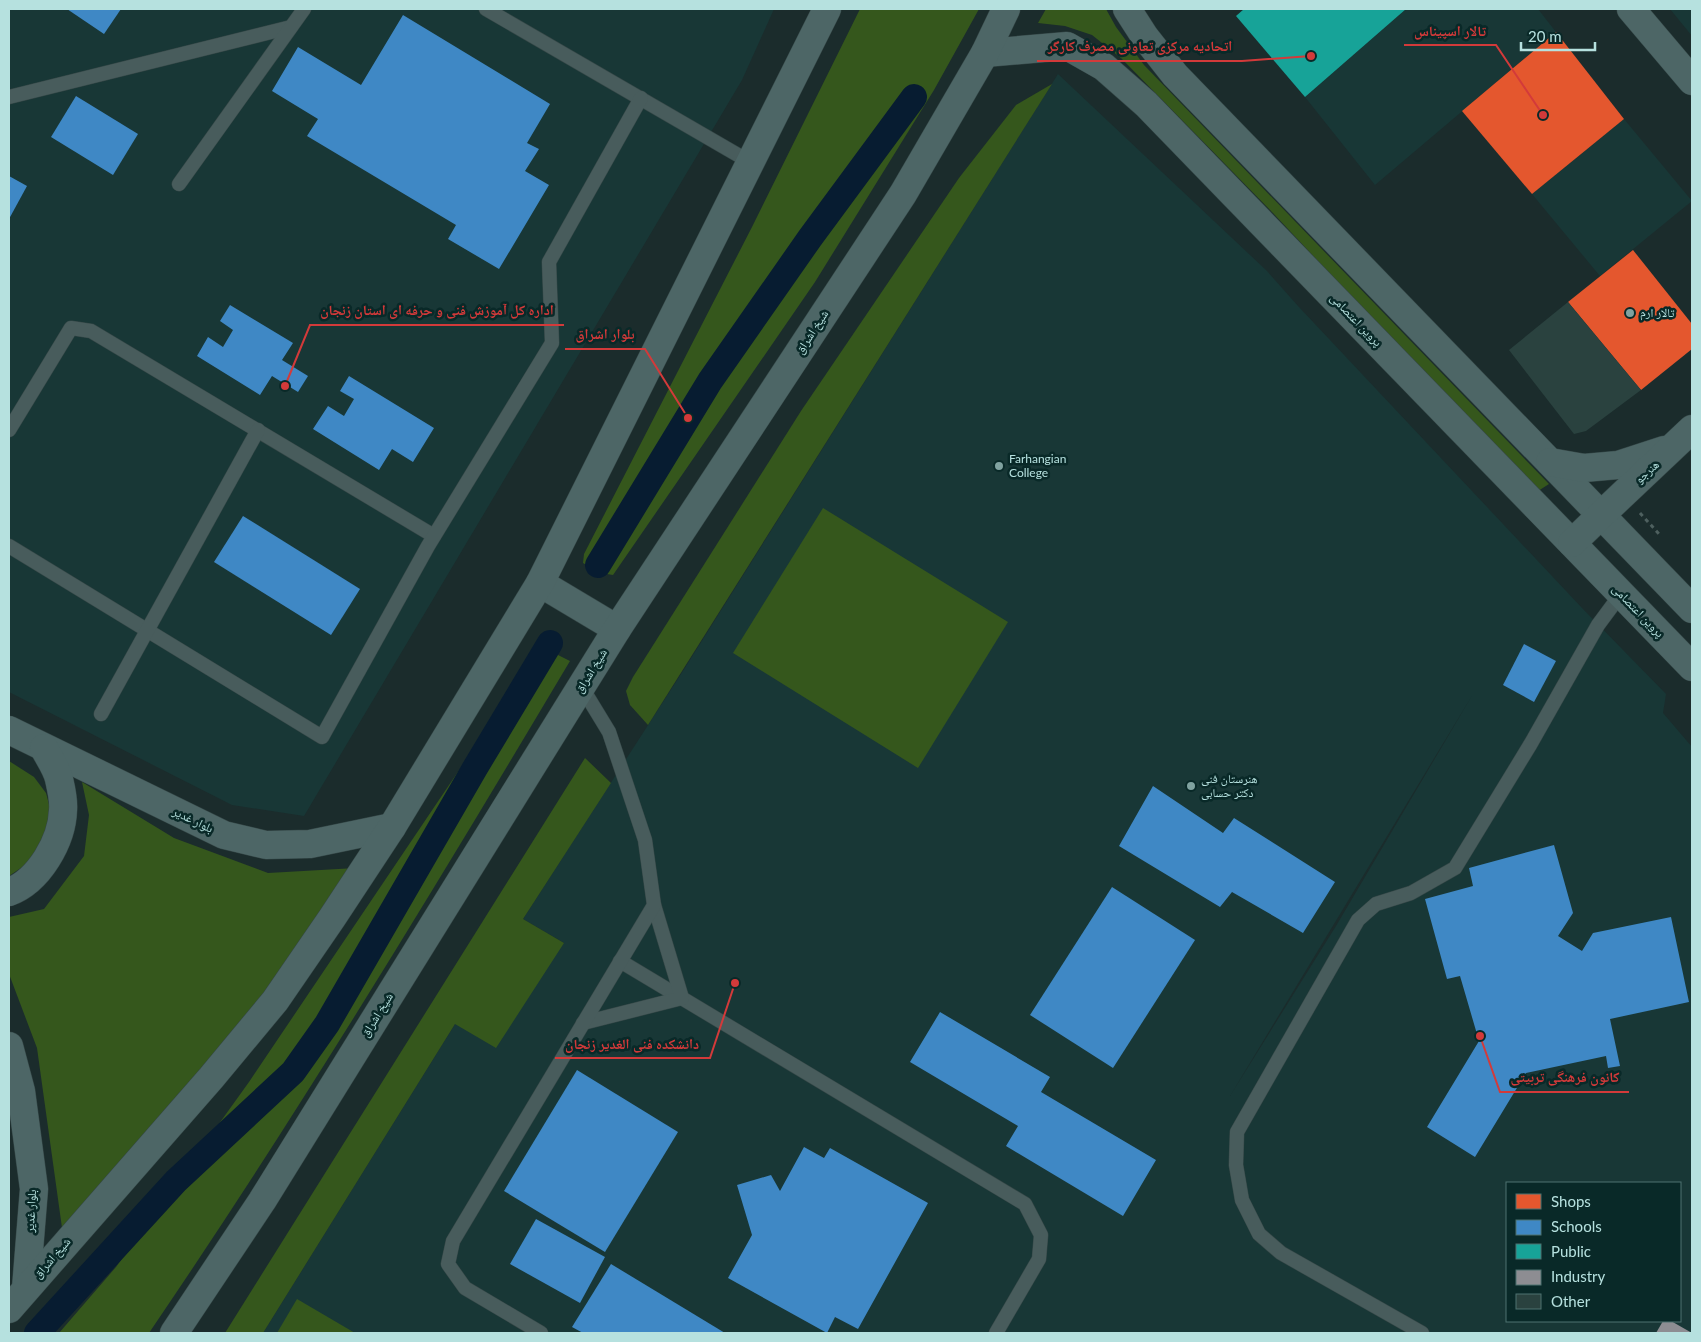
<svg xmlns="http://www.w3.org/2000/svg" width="1701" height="1342" font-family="Lato,'Noto Naskh Arabic',sans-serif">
<rect width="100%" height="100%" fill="#1b2c2c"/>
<g fill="#183736" fill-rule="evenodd">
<polygon points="9,9 774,9 742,80 304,816 232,805 9,692"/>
<polygon points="1406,9 1538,9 1556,32 1375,185 1305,97"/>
<polygon points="1670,9 1692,9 1692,36"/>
<path d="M1058 74 1267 271 1298 306 1582 608 1666 694 1663 713 1692 747V1333H263L455 1024 564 943 523 919 681 674ZM1473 694 1336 926 1230 1096ZM1507 1183H1680V1321H1507Z"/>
<polygon points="1624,119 1692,201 1600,276 1532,194"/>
</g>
<g fill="#35571c">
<polygon points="860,9 979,9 934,90 815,282 613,575 601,573 583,563 584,554 752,227"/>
<polygon points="1046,9 1106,9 1116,27 1144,65 1549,484 1535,493 1273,213 1121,58 1092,35 1065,26 1038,23"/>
<polygon points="1052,84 648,725 630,705 626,691 633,677 801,411 959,178 1016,105"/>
<polygon points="823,508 1008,622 918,768 733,653"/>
<path d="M542 647 570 661C435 888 298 1114 149 1333H59L116 1267 249 1082Z"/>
<polygon points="585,758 611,783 523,919 564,943 496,1048 455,1024 263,1333 225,1333"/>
<polygon points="9,761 34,777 46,793 53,819 43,853 9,876"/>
<polygon points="82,782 174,838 268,873 356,868 262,997 63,1235 37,1048 9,974 9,917 44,909 84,856 89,815"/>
<polygon points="297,1299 355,1333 277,1333"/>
</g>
<g fill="#e4572e">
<polygon points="1556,32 1624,119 1532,194 1462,111"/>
<polygon points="1633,250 1692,324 1692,349 1641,390 1568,302"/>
</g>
<g fill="#3f88c5">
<polygon points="67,9 121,9 104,34"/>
<polygon points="403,15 550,104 527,143 539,149 525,171 549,185 499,269 448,239 456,225 307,136 318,119 272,91 298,47 361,85"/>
<polygon points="76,96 138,134 113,175 51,137"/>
<polygon points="9,176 27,186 9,219"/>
<polygon points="230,305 293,343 282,360 308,376 298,392 272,376 260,395 197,356 208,337 223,347 233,330 220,321"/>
<polygon points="349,376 434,428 413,462 392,449 379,470 313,429 328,406 344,416 354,399 340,391"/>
<polygon points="243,516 360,589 331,635 214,562"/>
<polygon points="1524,644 1556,661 1534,702 1503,685"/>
<polygon points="1153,786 1223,833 1234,818 1335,882 1303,933 1232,892 1220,907 1119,846"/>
<polygon points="1554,845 1573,913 1558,936 1582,951 1593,933 1671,917 1689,1002 1610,1019 1620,1066 1608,1068 1606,1056 1526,1073 1475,1157 1427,1127 1479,1041 1460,976 1447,979 1425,899 1473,886 1469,868"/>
<polygon points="1112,887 1195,940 1113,1068 1030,1015"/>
<polygon points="940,1012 1050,1077 1041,1092 1156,1160 1123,1216 1006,1146 1018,1126 910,1062"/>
<polygon points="577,1070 678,1132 605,1252 504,1191"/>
<polygon points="804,1147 824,1158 830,1148 928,1203 858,1329 835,1317 827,1333 728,1278 752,1235 737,1185 771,1175 780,1191"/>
<polygon points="536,1219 605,1257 580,1303 510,1264"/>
<polygon points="611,1264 725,1333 583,1333 572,1327"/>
</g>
<polygon fill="#17a398" points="1244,9 1406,9 1305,97 1236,16"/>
<polygon fill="#8d8d92" points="1663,1321 1671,1321 1692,1333 1656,1333"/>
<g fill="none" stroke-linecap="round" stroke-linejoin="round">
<g stroke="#071c31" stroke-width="26">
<polyline points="598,565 710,381 810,238 914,97"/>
<polyline points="37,1333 176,1181 293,1072 327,1024 475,768 550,643"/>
</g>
</g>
<polygon fill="#2a423f" points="1568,302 1641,390 1586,431 1574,434 1509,350"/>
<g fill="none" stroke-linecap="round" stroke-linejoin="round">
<defs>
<g id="lane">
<polyline points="486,9 750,162"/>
<polyline points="9,97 291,27"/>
<polyline points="179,184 304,9"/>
<polyline points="9,430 71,328 91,331 434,536"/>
<polyline points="9,546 322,737 428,546 552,343 549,262 641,98"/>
<polyline points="101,714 258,430"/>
<polyline points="620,961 1025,1204 1041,1235 1039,1259 996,1333"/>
<polyline points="583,1023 682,998 654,905"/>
<polyline points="541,1333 465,1288 448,1264 453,1241 654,905 645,840 609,732 581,686"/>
<polyline points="1422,1333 1281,1253 1259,1234 1242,1200 1236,1165 1237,1132 1358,920 1376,904 1411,893 1455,868 1530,745 1598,625 1621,594"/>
</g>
<g id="secondary">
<polyline points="1127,9 1145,37 1175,75 1692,609"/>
<polyline points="1631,9 1692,81"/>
<polyline points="985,53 1067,46 1104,67 1146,104 1692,667"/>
<polyline points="1550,462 1584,468 1618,465 1664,450"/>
<polyline points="1572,543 1601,515 1692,429"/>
<polyline points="540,583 617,629"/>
<polyline points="9,730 224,835 266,845 310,844 392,827"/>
<path d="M9 892C39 881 62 841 63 810 64 800 61 788 59 779 57 769 49 758 44 748"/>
<polyline points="9,1046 21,1091 34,1189 26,1288"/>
<polyline points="9,1309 211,1078 275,1001 332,918 392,827 540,583 827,9"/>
<polyline points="174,1333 262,1201 617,629 903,194 985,53 1006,9"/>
</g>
</defs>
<use href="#lane" stroke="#354747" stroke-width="15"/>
<use href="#secondary" stroke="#354747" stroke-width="29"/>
<polyline stroke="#4e605f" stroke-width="3" stroke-dasharray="4 4" stroke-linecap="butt" points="1640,513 1659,534"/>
<use href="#lane" stroke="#485c5c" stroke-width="14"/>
<use href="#secondary" stroke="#4d6666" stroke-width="28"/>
</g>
<g fill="#80a2a0" stroke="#092928" stroke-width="2">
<circle cx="1630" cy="313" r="5"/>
<circle cx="999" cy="466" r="5"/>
<circle cx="1191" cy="786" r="5"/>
</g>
<g text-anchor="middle" stroke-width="5" stroke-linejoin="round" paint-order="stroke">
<g font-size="12" fill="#b6e1df" stroke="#092928" text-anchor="start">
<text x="1640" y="317">تالار ارم</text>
<text x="1009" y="463">Farhangian<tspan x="1009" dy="14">College</tspan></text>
<text x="1201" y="783">هنرستان فنی<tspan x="1201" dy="14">دکتر حسابی</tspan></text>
</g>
<g font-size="12" fill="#b6e1df" stroke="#092928">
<text transform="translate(1356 320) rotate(46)" y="4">پروین اعتصامی</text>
<text transform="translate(812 332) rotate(-57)" y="4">شیخ اشراق</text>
<text transform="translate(1647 472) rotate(-43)" y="4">هنرجو</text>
<text transform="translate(1638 611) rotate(46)" y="4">پروین اعتصامی</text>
<text transform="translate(591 671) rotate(-58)" y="4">شیخ اشراق</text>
<text transform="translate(193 820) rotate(26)" y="4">بلوار غدیر</text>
<text transform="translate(377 1015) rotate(-58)" y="4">شیخ اشراق</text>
<text transform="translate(31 1211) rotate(-87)" y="4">بلوار غدیر</text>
<text transform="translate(52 1258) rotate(-49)" y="4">شیخ اشراق</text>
</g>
</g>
<path fill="none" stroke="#d33a3a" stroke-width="2" d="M1543 115L1496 45H1404M1311 56L1242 61H1037M285 386L310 325H564M688 418L645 349H565M735 983L710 1058H555M1480 1036L1500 1092H1629"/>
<g fill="#d33a3a" stroke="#092928" stroke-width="2">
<circle cx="1543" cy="115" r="5"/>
<circle cx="1311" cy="56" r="5"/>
<circle cx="285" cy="386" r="5"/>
<circle cx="688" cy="418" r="5"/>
<circle cx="735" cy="983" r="5"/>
<circle cx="1480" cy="1036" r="5"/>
</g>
<g font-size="14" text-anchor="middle" font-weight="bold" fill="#d33a3a" stroke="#092928" stroke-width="5" stroke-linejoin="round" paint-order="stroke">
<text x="1450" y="36">تالار اسپیناس</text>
<text x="1140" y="51">اتحادیه مرکزی تعاونی مصرف کارگر</text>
<text x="437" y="315">اداره کل آموزش فنی و حرفه ای استان زنجان</text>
<text x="605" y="339">بلوار اشراق</text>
<text x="632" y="1049">دانشکده فنی الغدیر زنجان</text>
<text x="1565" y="1082">کانون فرهنگی تربیتی</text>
</g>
<rect width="1701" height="1342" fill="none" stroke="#b6e1df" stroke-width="20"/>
<rect x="1506" y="1182" width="175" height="140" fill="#092928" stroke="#4e7371"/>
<rect x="1516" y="1194" width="25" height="15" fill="#e4572e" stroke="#4e7371"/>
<text x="1551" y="1207" font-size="15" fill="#b6e1df">Shops</text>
<rect x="1516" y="1220" width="25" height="15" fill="#3f88c5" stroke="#4e7371"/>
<text x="1551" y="1232" font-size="15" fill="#b6e1df">Schools</text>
<rect x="1516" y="1244" width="25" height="15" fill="#17a398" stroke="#4e7371"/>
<text x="1551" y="1257" font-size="15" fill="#b6e1df">Public</text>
<rect x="1516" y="1270" width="25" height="15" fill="#8d8d92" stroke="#4e7371"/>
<text x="1551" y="1282" font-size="15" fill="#b6e1df">Industry</text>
<rect x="1516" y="1294" width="25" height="15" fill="#2a423f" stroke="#4e7371"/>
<text x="1551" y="1307" font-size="15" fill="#b6e1df">Other</text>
<path d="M1521 42v8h74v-8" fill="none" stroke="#b6e1df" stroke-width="2.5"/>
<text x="1528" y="42" font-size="15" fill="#b6e1df" stroke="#092928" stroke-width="4" paint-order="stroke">20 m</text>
</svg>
